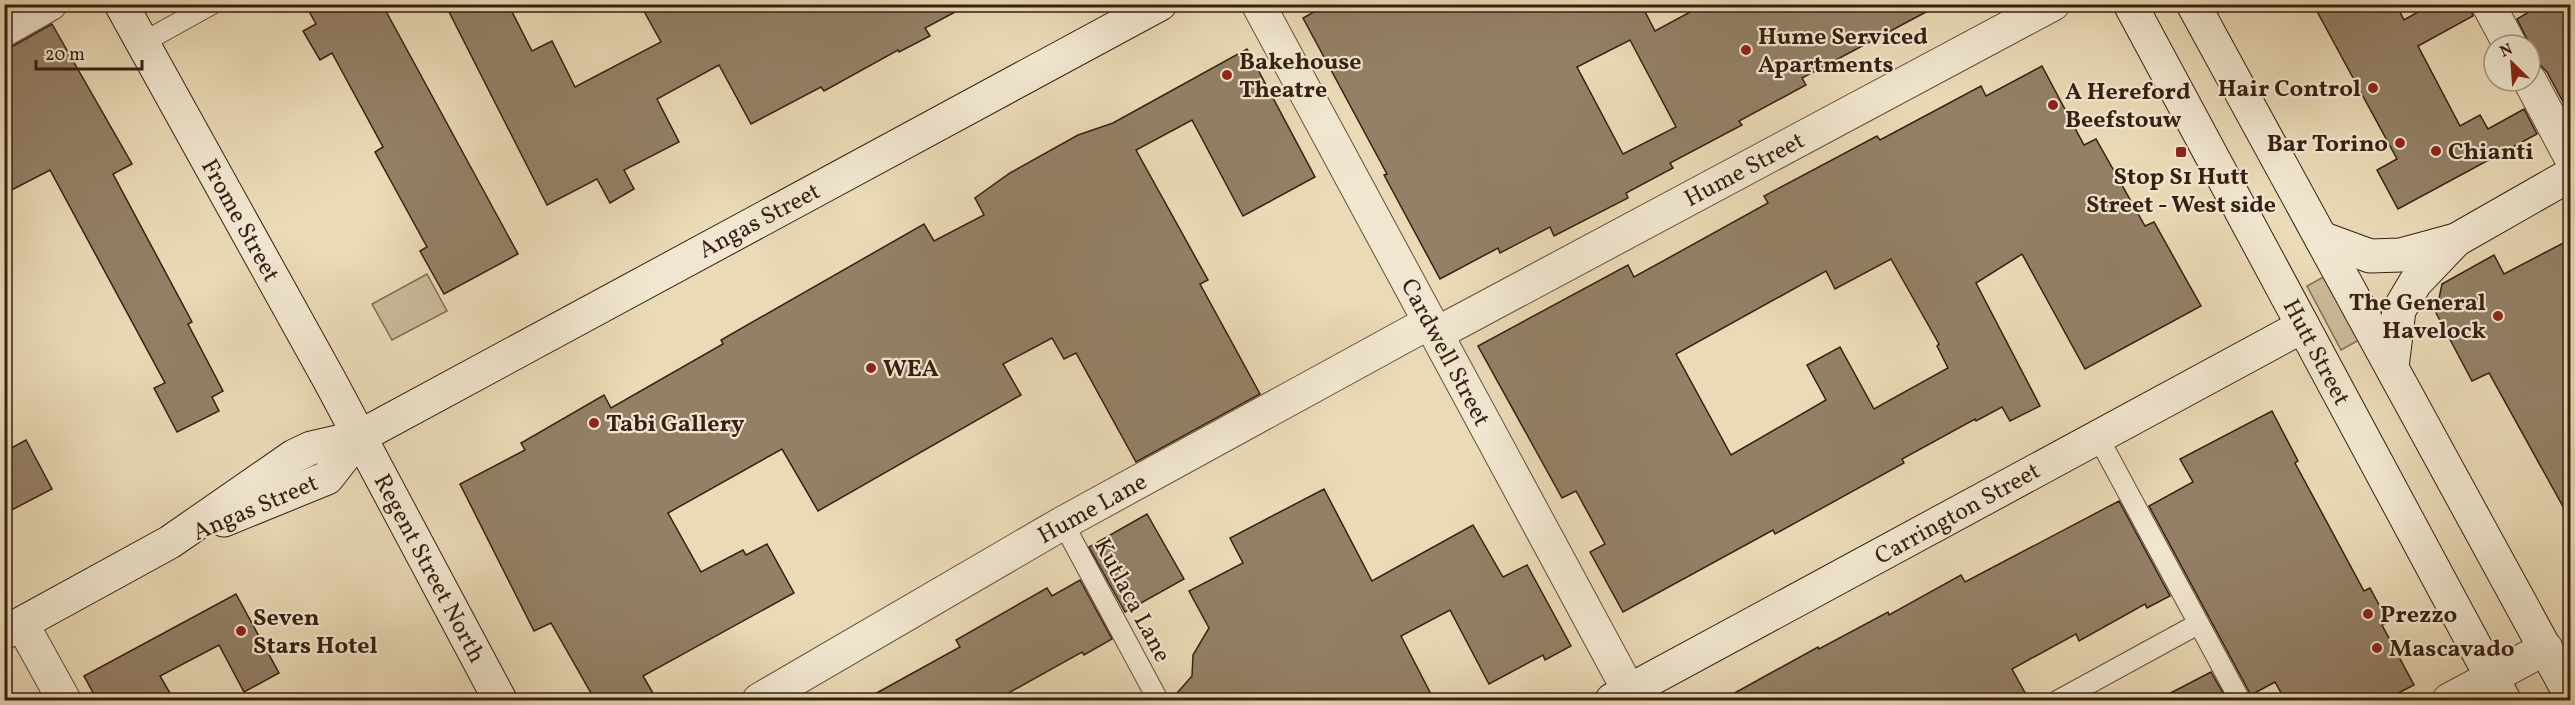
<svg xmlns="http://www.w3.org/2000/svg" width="2575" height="705" font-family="Vollkorn,serif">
<rect width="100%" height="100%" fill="#eadab6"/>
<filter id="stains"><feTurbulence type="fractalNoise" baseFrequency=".00333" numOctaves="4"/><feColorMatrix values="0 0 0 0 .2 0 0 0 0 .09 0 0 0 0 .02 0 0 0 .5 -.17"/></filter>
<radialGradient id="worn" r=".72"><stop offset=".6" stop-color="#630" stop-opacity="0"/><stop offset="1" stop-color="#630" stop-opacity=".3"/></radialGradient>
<g fill="#cbba9a" stroke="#806c56" stroke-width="1.5">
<polygon points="427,274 447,311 392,340 372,304"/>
<polygon points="2327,275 2361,339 2341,350 2307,286"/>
</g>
<g fill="#948067" stroke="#361f12" stroke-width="1.5" fill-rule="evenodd">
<polygon points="305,4 382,4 518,254 444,294 420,251 427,247 375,152 383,147 332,53 320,60 303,31 316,24"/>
<polygon points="445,4 508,4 532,51 552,41 575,87 661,42 640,4 970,4 925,28 930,36 899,52 898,50 824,91 821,87 751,124 719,65 657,99 679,142 624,170 634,189 610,203 597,179 547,205"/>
<path d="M1328 4H1641L1655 31 1705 4H1941L1802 78 1806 85 1739 121 1742 125 1670 163 1673 168 1626 193 1628 198 1554 236 1550 227 1500 253 1498 248 1440 279 1384 175 1387 174 1303 18ZM1630 40 1676 127 1623 154 1577 67Z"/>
<polygon points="2313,4 2396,4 2404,20 2432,4 2469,4 2473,16 2418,46 2460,126 2480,115 2488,129 2524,109 2537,134 2398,209 2377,170 2397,159"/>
<polygon points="2542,4 2571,4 2571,117 2547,72 2540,65 2533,63 2530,58 2530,45 2517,19"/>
<polygon points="52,24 132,164 113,174 192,322 188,324 223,391 212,397 219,411 177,432 154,388 165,383 50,170 4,194 4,49 13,46"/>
<polygon points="1247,49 1315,177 1243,216 1192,120 1136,150 1208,280 1200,284 1260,394 1136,462 1076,353 1064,359 1052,338 1003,364 1021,395 818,511 782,449 668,513 701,572 743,550 746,555 767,544 794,593 643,676 657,700 595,700 551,623 534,631 460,484 525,450 521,443 604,395 611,408 723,344 721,340 924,224 934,241 984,215 975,198 1010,173 1078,135 1113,123"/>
<path d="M2042 66 2084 145 2096 139 2145 226 2154 222 2201 306 2085 369 2022 254 1976 283 2040 406 2010 421 2002 407 1976 421 1975 419 1902 459 1904 463 1775 534 1773 530 1623 612 1590 552 1605 544 1576 491 1562 498 1478 346 1628 265 1634 277 1768 203 1764 196 1877 136 1880 140 1981 86 1986 96ZM1891 259 1939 344 1937 346 1948 368 1874 409 1840 347 1807 365 1826 400 1731 455 1676 354 1826 271 1835 289Z"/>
<polygon points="2571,239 2571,521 2489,373 2472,381 2436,313 2442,284 2494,255 2504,274"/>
<polygon points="2272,411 2298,461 2295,463 2364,591 2370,588 2388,622 2382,625 2414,685 2385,700 2285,700 2275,682 2251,695 2149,506 2193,482 2180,459"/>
<polygon points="26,440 52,489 4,514 4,452"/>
<polygon points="1324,489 1372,581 1473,525 1503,577 1527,565 1571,646 1545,660 1543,655 1489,684 1450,610 1401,636 1434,700 1171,700 1192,676 1193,655 1209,628 1189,591 1243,563 1230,538"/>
<polygon points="2119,501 2170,596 2147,608 2145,604 2079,641 2076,634 2012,669 2029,700 1722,700 1818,647 1819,649 1888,612 1889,615 1961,575 1965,582"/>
<polygon points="1147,514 1184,579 1125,612 1089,547"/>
<polygon points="1080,580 1112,639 1084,655 1082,652 996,700 864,700 960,647 956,640 1047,588 1052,596"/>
<polygon points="236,594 279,673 244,692 219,645 160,676 174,700 97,700 84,676"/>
<polygon points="2211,672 2227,700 2157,700"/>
</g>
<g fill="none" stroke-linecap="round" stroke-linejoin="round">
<defs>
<g id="lane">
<polyline points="142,43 212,4"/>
<polyline points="2098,437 2240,700"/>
<polyline points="1063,523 1158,700"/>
<polyline points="2059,700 2198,624"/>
</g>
<g id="street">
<polyline points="1258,4 1634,700"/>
<polyline points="2488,4 2510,45"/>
<polyline points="4,30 50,4"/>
<polyline points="2530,81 2570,156"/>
<polyline points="1436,334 2053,4"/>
<polyline points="22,624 64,700"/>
<polyline points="759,700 1063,523 1430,322"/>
<polyline points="2449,700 2546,648"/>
</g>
<g id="secondary">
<polyline points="121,4 330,381 500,700"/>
<polyline points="2130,4 2504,700"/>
<polyline points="2193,4 2570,694"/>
<polyline points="2321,238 2370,256 2401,255 2456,240 2570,175"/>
<polyline points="2392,367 2399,310 2415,283 2456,240"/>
<polyline points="224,520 327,478 359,437"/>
<polyline points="4,633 170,542 294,456 311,448 359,437 1160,4"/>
<polyline points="1612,700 2303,326"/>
</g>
</defs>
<use href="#lane" stroke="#634e3b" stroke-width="22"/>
<use href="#street" stroke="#634e3b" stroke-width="35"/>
<use href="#secondary" stroke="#361f12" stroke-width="35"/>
<use href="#lane" stroke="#f1e7d0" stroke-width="20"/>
<use href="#street" stroke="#f1e7d0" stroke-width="33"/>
<use href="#secondary" stroke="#f1e7d0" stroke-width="33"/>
</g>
<g fill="#8f2418" stroke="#f1e7d0" stroke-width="2">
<circle cx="1746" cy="50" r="6"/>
<circle cx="1227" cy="75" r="6"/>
<circle cx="2373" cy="88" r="6"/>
<circle cx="2053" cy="105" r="6"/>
<circle cx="2400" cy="143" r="6"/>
<circle cx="2436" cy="151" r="6"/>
<rect x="2175" y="146" width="12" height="12" rx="3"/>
<circle cx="2498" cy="316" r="6"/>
<circle cx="871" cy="368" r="6"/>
<circle cx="594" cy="423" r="6"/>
<circle cx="2368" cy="614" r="6"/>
<circle cx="241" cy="631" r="6"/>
<circle cx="2377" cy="648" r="6"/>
</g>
<g text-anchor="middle" stroke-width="4.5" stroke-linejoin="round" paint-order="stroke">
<g font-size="24" font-weight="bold" fill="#361f12" stroke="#f1e7d0" text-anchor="start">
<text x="1758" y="44">Hume Serviced<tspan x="1758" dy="28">Apartments</tspan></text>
<text x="1239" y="69">Bakehouse<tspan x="1239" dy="28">Theatre</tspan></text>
<text x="2361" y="96" text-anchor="end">Hair Control</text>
<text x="2065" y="99">A Hereford<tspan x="2065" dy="28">Beefstouw</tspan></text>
<text x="2388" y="151" text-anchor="end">Bar Torino</text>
<text x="2448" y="159">Chianti</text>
<text x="2181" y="184" text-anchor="middle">Stop S1 Hutt<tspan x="2181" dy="28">Street - West side</tspan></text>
<text x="2486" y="310" text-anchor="end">The General<tspan x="2486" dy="28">Havelock</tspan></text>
<text x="883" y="376">WEA</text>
<text x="606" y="431">Tabi Gallery</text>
<text x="2380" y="622">Prezzo</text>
<text x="253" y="625">Seven<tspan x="253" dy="28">Stars Hotel</tspan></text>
<text x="2389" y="656">Mascavado</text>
</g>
<g font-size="24" fill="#361f12" stroke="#f1e7d0">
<text transform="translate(1744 169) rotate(-28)" y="8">Hume Street</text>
<text transform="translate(241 220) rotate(61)" y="8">Frome Street</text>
<text transform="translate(759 220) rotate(-28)" y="8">Angas Street</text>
<text transform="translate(1446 352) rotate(62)" y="8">Cardwell Street</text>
<text transform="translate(2317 352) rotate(62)" y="8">Hutt Street</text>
<text transform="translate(255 507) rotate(-23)" y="8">Angas Street</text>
<text transform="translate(1092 508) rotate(-29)" y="8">Hume Lane</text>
<text transform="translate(1957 513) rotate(-29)" y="8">Carrington Street</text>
<text transform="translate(430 568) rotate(62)" y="8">Regent Street North</text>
<text transform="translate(1133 600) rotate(62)" y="8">Kutlaca Lane</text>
</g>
</g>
<rect width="2575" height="705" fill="none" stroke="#eadab6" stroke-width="24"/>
<rect x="6" y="6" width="2563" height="693" fill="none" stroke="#361f12" stroke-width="3"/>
<rect x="12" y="12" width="2551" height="681" fill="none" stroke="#361f12" stroke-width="1.5"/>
<g transform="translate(2512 63) rotate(335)"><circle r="28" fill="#f1e7d0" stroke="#a69784" stroke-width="1.5"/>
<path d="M0-4.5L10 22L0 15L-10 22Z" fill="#8f2418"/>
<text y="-9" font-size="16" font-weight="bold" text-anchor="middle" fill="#361f12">N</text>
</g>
<path d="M36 60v9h106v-9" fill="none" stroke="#361f12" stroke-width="3"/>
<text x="45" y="60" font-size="18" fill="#361f12" stroke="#f1e7d0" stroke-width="4.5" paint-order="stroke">20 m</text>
<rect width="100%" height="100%" filter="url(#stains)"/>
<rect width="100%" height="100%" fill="url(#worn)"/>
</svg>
